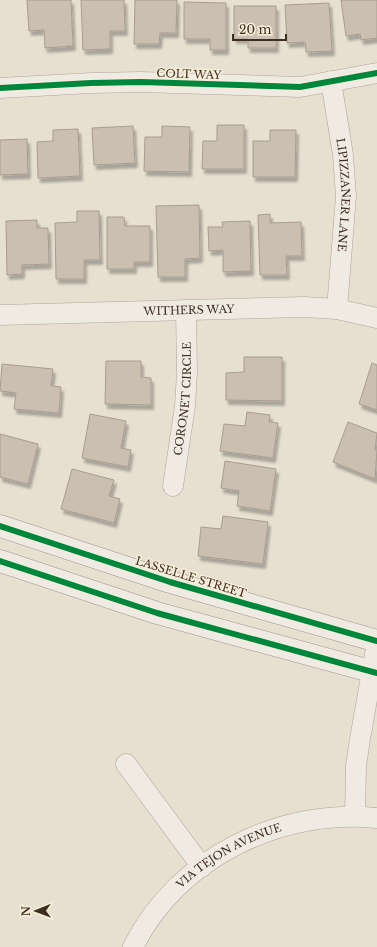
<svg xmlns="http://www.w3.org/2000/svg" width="377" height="947" font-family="'Libre Baskerville',serif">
<defs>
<filter id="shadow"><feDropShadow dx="2.5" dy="4.5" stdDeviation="1" flood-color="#0004"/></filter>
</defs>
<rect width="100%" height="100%" fill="#e7e0d1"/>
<g fill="#cbbfb2" stroke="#a89c90" filter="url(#shadow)">
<polygon points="27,0 71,0 73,46 45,48 44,30 29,31"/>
<polygon points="81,0 124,0 125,31 110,31 110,49 83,50"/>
<polygon points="135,0 177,0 176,33 160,33 159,44 134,44"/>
<polygon points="341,0 377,0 377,38 361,40 360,34 346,36"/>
<polygon points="184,2 226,3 226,50 210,50 210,39 184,39"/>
<polygon points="329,3 332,51 306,52 305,42 287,43 285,5"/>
<polygon points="234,6 276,6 276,48 248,48 248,39 234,39"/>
<polygon points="217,125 244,125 244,169 202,169 203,141 217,141"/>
<polygon points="133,126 135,163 94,165 92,128"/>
<polygon points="162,126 190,127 189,172 144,171 145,137 162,137"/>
<polygon points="78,129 80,176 38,178 37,142 53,141 53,130"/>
<polygon points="270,130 296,130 295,177 253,177 253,141 270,141"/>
<polygon points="27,139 28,174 0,175 0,140"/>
<polygon points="199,205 200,258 185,259 185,277 158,277 156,206"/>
<polygon points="77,211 99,211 100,260 84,260 84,279 56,279 55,223 77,222"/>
<polygon points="270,214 270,223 301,222 302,256 286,256 287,275 260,275 258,215"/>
<polygon points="107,217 124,217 125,226 150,226 150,262 134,262 134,269 107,269"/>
<polygon points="37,220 37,228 48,228 49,264 22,265 22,274 7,275 6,221"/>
<polygon points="250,221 251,271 223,272 223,250 209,251 208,227 223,227 222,222"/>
<polygon points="244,357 282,357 282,401 226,400 226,373 244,372"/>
<polygon points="106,361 141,361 141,377 151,378 151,405 105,404"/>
<polygon points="372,363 377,365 377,410 359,404"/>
<polygon points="2,364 53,369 51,386 61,387 59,413 14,409 16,393 0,391"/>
<polygon points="247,412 270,415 269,422 278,423 273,458 220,451 224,424 245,426"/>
<polygon points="90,414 126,421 121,448 131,450 128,467 82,458"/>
<polygon points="348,422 377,433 375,450 377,450 375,479 333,462"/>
<polygon points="0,434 38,444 28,484 0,477"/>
<polygon points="225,461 276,469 270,511 237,506 239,491 221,488"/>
<polygon points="72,469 114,480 109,496 120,499 114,523 61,509"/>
<polygon points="223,516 268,522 263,564 198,556 201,527 221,529"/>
</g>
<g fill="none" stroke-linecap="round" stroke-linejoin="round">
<defs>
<g id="street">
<path id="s1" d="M331 81 343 155 346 196 337 309"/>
<polyline points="0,88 91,83 141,82 300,87 377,73"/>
<path id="s2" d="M0 315 304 307 337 309 377 318"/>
<path id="s3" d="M173 486 185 406 187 372 186 310"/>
<polyline points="126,764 202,867"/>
<polyline points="355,816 356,766 360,739 377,643"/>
<path id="s4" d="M133 947C177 858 280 808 377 818"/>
</g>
<g id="secondary">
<polyline points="0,526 170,582 377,641"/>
<polyline points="0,561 157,613 377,673"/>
</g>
</defs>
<use href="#street" stroke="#ada599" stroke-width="21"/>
<use href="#secondary" stroke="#9c958a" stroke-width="23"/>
<use href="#street" stroke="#efebe3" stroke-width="20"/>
<use href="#secondary" stroke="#efebe3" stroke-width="22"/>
<defs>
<g id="cycleway">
<polyline points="0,88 91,83 141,82 300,87 377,73"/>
<polyline points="0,526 170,582 377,641"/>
<polyline points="0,561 157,613 377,673"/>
</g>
</defs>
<use href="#cycleway" stroke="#f7eed8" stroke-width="8"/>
<use href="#cycleway" stroke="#00873e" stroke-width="6"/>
</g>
<g text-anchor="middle" stroke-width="3" stroke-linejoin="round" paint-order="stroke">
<g font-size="11" fill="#3d2e20" stroke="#f7eed8">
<text transform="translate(189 74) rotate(2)" y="4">COLT WAY</text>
<text dy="4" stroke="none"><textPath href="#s1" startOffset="115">LIPIZZANER LANE</textPath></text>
<text dy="4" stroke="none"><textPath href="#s2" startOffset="189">WITHERS WAY</textPath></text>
<text dy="4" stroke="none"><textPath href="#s3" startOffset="88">CORONET CIRCLE</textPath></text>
<text transform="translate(191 577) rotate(17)" y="4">LASSELLE STREET</text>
<text dy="4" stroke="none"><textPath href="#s4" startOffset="136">VIA TEJON AVENUE</textPath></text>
</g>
</g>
<g transform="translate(36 911) rotate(269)" stroke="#f7eed8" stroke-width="3" paint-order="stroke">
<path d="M0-3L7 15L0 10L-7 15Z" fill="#3d2e20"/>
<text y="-6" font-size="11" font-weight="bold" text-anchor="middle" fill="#3d2e20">N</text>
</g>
<path d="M233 34v6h53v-6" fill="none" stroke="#3d2e20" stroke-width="2"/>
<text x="239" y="34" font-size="12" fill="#3d2e20" stroke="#f7eed8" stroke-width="3" paint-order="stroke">20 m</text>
</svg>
